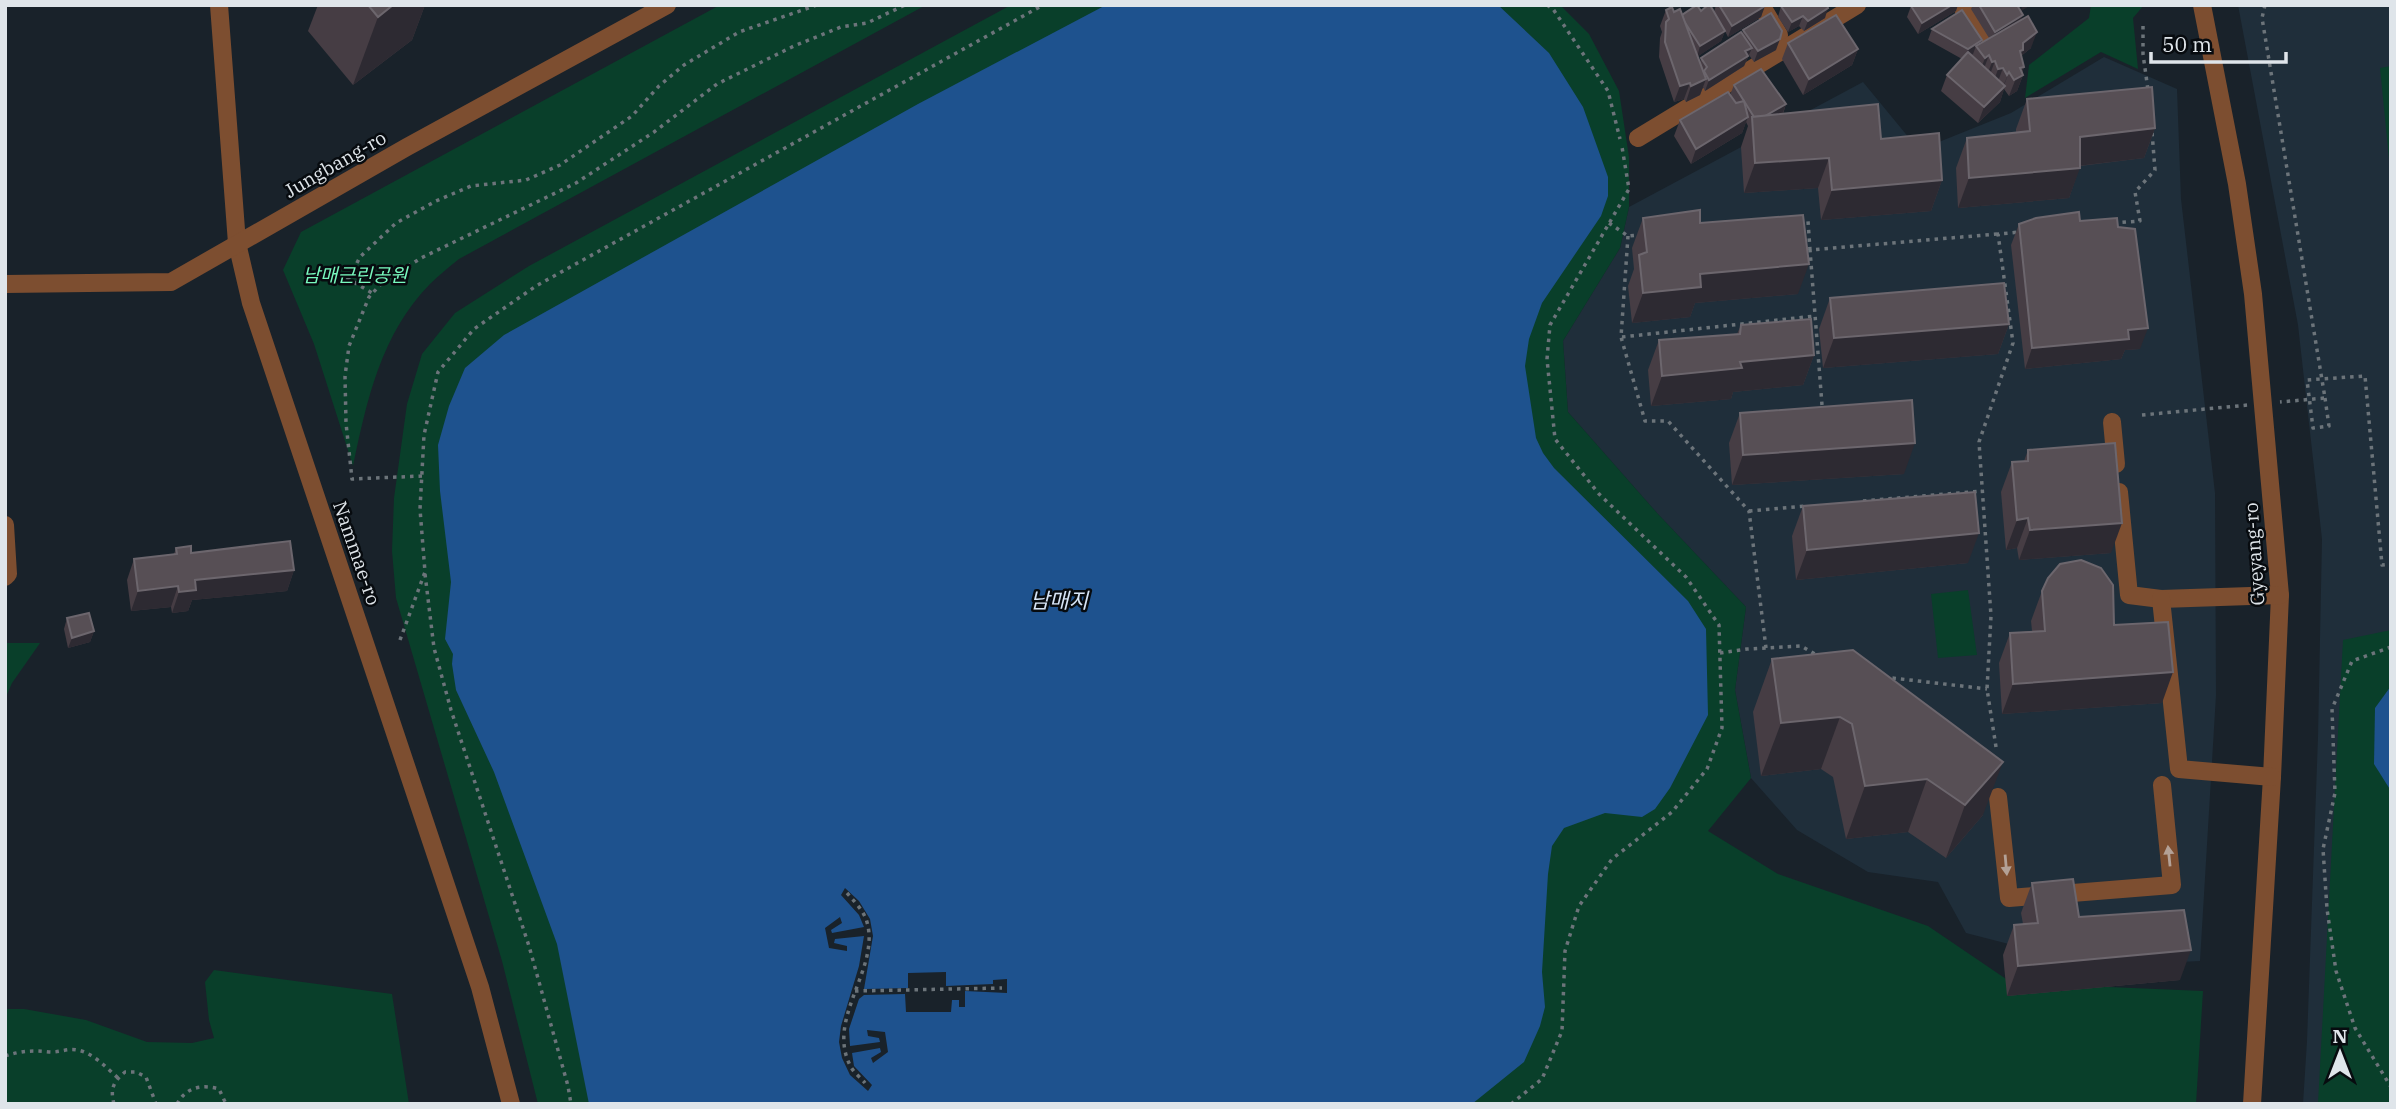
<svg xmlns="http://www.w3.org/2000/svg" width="2396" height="1109" font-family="'IBM Plex Serif','Noto Sans KR',serif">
<rect width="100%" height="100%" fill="#19222a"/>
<g fill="#1f2e3a">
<polygon points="2238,5 2391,5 2391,1104 2303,1104 2307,1041 2318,737 2322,539 2298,325"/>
<polygon points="2104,57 2177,89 2181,199 2215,493 2216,695 2200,961 2095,966 1966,933 1938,882 1868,872 1797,830 1751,778 1735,690 1746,607 1657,513 1568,412 1563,341 1620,248 1629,207 1863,82 1919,150 2011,113"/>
</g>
<g fill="#093f2a">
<path d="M720 5H926L459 259C449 267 439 275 430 284 381 334 367 400 353 466L314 344 283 270 301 232Z"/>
<polygon points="1011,5 1560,5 1589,34 1619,91 1629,157 1629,207 1620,248 1563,341 1568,412 1657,513 1746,607 1735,690 1751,778 1708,831 1778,874 1928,926 2012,983 2203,991 2196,1104 538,1104 502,961 396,598 392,551 394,498 407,404 422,354 455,313 529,266"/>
<polygon points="2091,5 2144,5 2133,18 2138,69 2101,52 2025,98 2029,65 2089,18"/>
<polygon points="2391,66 2391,179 2380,68"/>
<polygon points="1968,590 1977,655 1938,658 1931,594"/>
<polygon points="2391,630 2391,1104 2318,1104 2343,640"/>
<polygon points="5,643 40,643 12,683 5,699"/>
<polygon points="214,970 392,994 409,1104 5,1104 5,1009 24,1009 86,1020 147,1042 192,1043 214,1038 209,1020 205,982"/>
</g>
<g fill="#1e528e">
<polygon points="1106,5 1498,5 1549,53 1583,107 1608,177 1608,196 1601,216 1542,303 1529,339 1525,366 1536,438 1543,453 1554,468 1688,601 1706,629 1708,715 1670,788 1655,809 1642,817 1605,813 1564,828 1552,846 1548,874 1542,972 1545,1007 1540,1026 1524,1062 1472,1104 589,1104 557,944 494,772 456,690 452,664 453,654 445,639 451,582 440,491 438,445 449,406 465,368 504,335 918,104"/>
<polygon points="2391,686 2391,791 2374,764 2375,708"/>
</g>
<polygon fill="#19222a" points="845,888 859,901 870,919 873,936 864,989 908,988 908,973 946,972 946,986 993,984 993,980 1007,979 1007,993 965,991 965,1007 959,1007 959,1000 952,1000 951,1012 906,1012 905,994 864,995 859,999 849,1029 850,1046 880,1042 879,1038 868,1036 867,1030 885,1032 888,1052 873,1063 871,1058 881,1052 880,1048 852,1053 854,1066 872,1085 868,1091 850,1075 842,1058 839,1042 841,1026 859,966 864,936 835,939 834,943 847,946 847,951 829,948 825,928 840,917 842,923 831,930 832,933 864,927 859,915 841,895"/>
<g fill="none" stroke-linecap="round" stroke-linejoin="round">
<g stroke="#6c747a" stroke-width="3.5" stroke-dasharray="3.5 5" stroke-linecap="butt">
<polyline points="1547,5 1553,9 1608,91 1620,139"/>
<polyline points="2265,5 2262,18 2325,398 2280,402"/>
<polyline points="2143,26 2143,54 2148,90"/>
<polyline points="1800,222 1808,221 1810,250"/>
<polyline points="1609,223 1628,236 1639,235"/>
<polyline points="2114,223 2140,221 2135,192 2155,170 2152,132"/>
<polyline points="1628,236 1621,337 1645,421 1668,421 1749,511 1766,648"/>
<polyline points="332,269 372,293"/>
<polyline points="349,278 360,257 396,223 436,201 471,186 526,180 560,165 632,116 659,86 684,65 739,32 817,5"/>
<polyline points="1622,337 1815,316"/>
<polyline points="2325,398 2329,426 2313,428 2307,380 2365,376 2382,565 2391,564"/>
<polyline points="1822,405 1810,250 1997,234"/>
<polyline points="2142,415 2248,405"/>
<polyline points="422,476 352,479 346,423 345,376 349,346 369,297 381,284 421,258 576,183 654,132 717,84 794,46 841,27 867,23 905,5"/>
<polyline points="1863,501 1982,491"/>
<polyline points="1749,511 1806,506"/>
<polyline points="425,574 434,648 451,710 529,946 568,1086 571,1104"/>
<polyline points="400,640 425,572 420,509 424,435 438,372 474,329 536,286 1043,5"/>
<polyline points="2391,647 2352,661 2332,709 2335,793 2323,849 2327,909 2336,971 2355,1028 2391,1087"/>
<polyline points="1720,653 1747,649 1801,646 1820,657"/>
<polyline points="1884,677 1987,689"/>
<polyline points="1996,747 1987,689 1991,616 1979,442 2013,343 1998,234 2020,232"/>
<path d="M847 893C854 901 862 909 866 919 883 967 824 1018 851 1067 854 1073 861 1078 865 1083"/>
<polyline points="855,991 1002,988"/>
<path d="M5 1056C21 1051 32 1050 49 1052 58 1053 67 1048 77 1050 92 1052 107 1068 118 1078"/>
<path d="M114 1104C110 1089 113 1082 125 1072H136L146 1077 156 1104"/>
<path d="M177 1104C186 1087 202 1084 219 1089L226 1104"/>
<polyline points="1511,1104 1542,1079 1562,1031 1565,951 1579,906 1612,859 1672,812 1707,769 1722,728 1719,625 1686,577 1599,494 1555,439 1547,359 1550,325 1629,189 1622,147"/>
</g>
<g stroke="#7d4e30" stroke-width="18">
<polyline points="219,5 237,243 251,303 480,987 511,1104"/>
<polyline points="1761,5 1779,35"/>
<polyline points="1961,5 1988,50"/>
<polyline points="2202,5 2237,184 2253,294 2280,595 2272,777 2252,1104"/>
<polyline points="1638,138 1857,5"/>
<polyline points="5,284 171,282 407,147 667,5"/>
<polyline points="2112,422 2116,464"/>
<polyline points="2119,492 2129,595 2161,599 2280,595"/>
<polyline points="5,525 8,574 5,577"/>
<polyline points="2161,599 2179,769 2272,777"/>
<polyline points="1998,797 2009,898 2172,885 2162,785"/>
</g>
</g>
<g fill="#463d44">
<polygon points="318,5 425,5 412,40 353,85 308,31"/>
<polygon points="1716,5 1764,5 1761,17 1728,37 1725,31 1721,41 1698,56 1700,62 1701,58 1742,34 1743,30 1776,50 1754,62 1749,55 1744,66 1705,91 1703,87 1700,95 1686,102 1684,99 1674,102 1659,57 1660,38 1662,32 1660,26 1666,10 1674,12 1682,15 1701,11 1714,12"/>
<polygon points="1973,5 2017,5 2021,20 2031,48 2021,56 2024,67 2022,73 2023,75 2017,91 2009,96 2004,89 2000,102 1978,123 1941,91 1947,75 1962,59 1928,40 1932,29 1982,40 1981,43 1989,38 1971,9"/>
<polygon points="1781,6 1825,18 1804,31 1799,26 1788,32 1778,17"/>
<polygon points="1911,6 1956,11 1918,34 1907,17"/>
<polygon points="1788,43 1858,49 1852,65 1803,95 1782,59"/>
<polygon points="1734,85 1786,104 1783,114 1881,139 1942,180 1931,211 1821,220 1818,188 1744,193 1741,147 1748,126 1746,122 1742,133 1691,164 1674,136 1680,120 1730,95"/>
<polygon points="2027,99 2155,128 2144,158 2080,166 2069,198 1958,208 1956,168 1967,138 2016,132 2016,129"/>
<polygon points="1643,218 1700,223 1798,294 1695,303 1690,317 1632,323 1628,286 1634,269 1632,248"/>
<polygon points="2080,221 2118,227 2140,349 2125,350 2121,359 2025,369 2011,245 2019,224"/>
<polygon points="1830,298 2009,324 1998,354 1823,368 1819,329"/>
<polygon points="1741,325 1814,355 1803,385 1733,392 1731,399 1651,406 1648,370 1659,340 1737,334"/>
<polygon points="1740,413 1904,474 1732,485 1729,443"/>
<polygon points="2028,450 2111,553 2019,560 2017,548 2006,550 2001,492 2012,462 2024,461"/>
<polygon points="1803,506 1968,563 1796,580 1792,536"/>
<polygon points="176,548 191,553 294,570 287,591 192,600 188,611 172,613 171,607 131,611 127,580 134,559 174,554"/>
<polygon points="2042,591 2114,625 2162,703 2002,714 1999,663 2010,633 2032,631 2031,621"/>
<polygon points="67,618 94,631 90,642 68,648 64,629"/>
<polygon points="1772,659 1983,815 1946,858 1908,832 1846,839 1833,777 1821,769 1761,776 1753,712"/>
<polygon points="2032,883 2079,917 2180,980 2007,996 2003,955 2014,925 2023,924 2021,913"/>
</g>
<g fill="#2d2a32">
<polygon points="393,5 425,5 412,40 353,85 378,17"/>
<polygon points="1952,5 1958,5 1956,11 1918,34 1922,23"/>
<polygon points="2022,5 2031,5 2021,11"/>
<polygon points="1765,6 1761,17 1728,37 1732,26"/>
<polygon points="1828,8 1825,18 1804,31 1808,21"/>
<polygon points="2023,15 2019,25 1991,42 1995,32"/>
<polygon points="1803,16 1799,26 1788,32 1792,22"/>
<polygon points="1725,31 1721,41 1697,57 1700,46"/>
<polygon points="2037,32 2031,48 2022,55 2018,66 2014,67 2023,43"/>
<polygon points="1780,39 1776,50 1754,62 1758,51"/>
<polygon points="1982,40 1979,49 1976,46 1973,54 1964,60 1968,49"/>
<polygon points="1752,48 1744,66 1705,91 1709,80 1745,51"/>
<polygon points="1858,49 1852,65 1803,95 1809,79"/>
<polygon points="1989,55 1983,71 1979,74 1985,58"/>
<polygon points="1995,61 1989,77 1986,78 1992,62"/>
<polygon points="2024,67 2020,77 2023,75 2017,91 2009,96 2020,68"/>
<polygon points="2003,68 1997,84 1993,84 1998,69"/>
<polygon points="2009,72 2003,88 2005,86 2000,102 1978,123 1984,107 2002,89"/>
<polygon points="1706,79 1700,95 1686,102 1691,86"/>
<polygon points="1690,83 1684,99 1674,102 1680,86"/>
<polygon points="1786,104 1782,115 1752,132 1756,121"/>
<polygon points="1748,117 1742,133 1691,164 1696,149"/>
<polygon points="2155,128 2144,158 2069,167 2080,137"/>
<polygon points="1829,158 1818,188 1744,193 1755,163"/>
<polygon points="2080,168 2069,198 1958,208 1969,178"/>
<polygon points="1942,180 1931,211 1821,220 1832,190"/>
<polygon points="1809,264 1798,294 1695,303 1690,317 1632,323 1643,293 1700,274"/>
<polygon points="2009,324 1998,354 1823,368 1834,338"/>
<polygon points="2148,328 2140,349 2125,350 2121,359 2025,369 2032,348 2128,330"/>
<polygon points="1814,355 1803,385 1733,392 1731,399 1651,406 1662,376 1740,362"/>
<polygon points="1915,443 1904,474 1732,485 1743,455"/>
<polygon points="2028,518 2017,548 2006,550 2017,520"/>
<polygon points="2122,523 2111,553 2019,560 2030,530"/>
<polygon points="1979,533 1968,563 1796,580 1807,550"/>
<polygon points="294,570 287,591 192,600 188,611 172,613 179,592 195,580"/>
<polygon points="178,586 171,607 131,611 138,591"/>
<polygon points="94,631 90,642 68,648 72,638"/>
<polygon points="2173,672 2162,703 2002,714 2013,684"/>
<polygon points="1840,717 1821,769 1761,776 1781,723"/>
<polygon points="2003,762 1983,815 1946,858 1965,805"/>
<polygon points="1927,779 1908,832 1846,839 1865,786"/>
<polygon points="2191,950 2180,980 2007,996 2018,966"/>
</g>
<g fill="#574f55" stroke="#6c666d" stroke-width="2">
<polygon points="368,5 393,5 378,17"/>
<polygon points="1697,5 1701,11 1708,5 1710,5 1725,31 1700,46 1684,21 1682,15"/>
<polygon points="1719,5 1764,5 1765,6 1732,26"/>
<polygon points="1782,5 1827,5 1828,8 1808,21 1803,16 1792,22 1781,6"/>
<polygon points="1913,5 1952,5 1922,23 1911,6"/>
<polygon points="1979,5 2017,5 2023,15 1995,32"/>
<polygon points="1672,7 1674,12 1680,9 1706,79 1691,86 1690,83 1680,86 1665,42 1666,22 1669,19 1666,10"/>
<polygon points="1962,10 1982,40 1968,49 1932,29"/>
<polygon points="1771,13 1782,31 1780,39 1758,51 1743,30"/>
<polygon points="1836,15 1858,49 1809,79 1788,43"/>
<polygon points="2028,16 2037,32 2023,43 2023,50 2020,51 2024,67 2020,68 2023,75 2014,80 2009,72 2007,75 2003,68 1998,69 1995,61 1992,62 1989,55 1985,58 1976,46"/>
<polygon points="1741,32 1752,48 1745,51 1748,56 1709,80 1704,71 1707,67 1701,58"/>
<polygon points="1968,52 2005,86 1984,107 1947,75"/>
<polygon points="1761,69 1786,104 1765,116 1754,117 1734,85"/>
<polygon points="2152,87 2155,128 2080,137 2080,168 1969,178 1967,138 2030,131 2027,99"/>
<polygon points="1728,92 1736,103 1744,101 1748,117 1696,149 1680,120"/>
<polygon points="1878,104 1881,139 1939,133 1942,180 1832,190 1829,158 1755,163 1752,117"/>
<polygon points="1700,210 1700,223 1803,215 1809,264 1700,274 1701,287 1643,293 1639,255 1647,252 1643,218"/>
<polygon points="2079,212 2080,221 2117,218 2118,227 2135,229 2148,328 2128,330 2129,339 2032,348 2019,224 2036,218"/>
<polygon points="2004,283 2009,324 1834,338 1830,298"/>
<polygon points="1811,319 1814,355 1740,362 1742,368 1662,376 1659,340 1740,334 1741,325"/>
<polygon points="1912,400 1915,443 1743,455 1740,413"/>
<polygon points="2115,443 2122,523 2030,530 2028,518 2017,520 2012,462 2028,461 2028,450"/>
<polygon points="1975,492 1979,533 1807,550 1803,506"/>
<polygon points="290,541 294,570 195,580 196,590 179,592 178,586 138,591 134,559 177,554 176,548 191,546 191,553"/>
<polygon points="2081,560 2101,568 2113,585 2114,625 2168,622 2173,672 2013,684 2010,633 2045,631 2042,591 2048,578 2060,564"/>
<polygon points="89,613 94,631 72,638 67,618"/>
<polygon points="1853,650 2003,762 1965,805 1927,779 1865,786 1852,724 1840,717 1781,723 1772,659"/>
<polygon points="2073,879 2079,917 2184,910 2191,950 2018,966 2014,925 2038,923 2032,883"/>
</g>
<defs><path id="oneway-solid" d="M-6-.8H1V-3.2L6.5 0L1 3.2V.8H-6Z" transform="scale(1.75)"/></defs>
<g fill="#b3a196">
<use href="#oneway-solid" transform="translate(2169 856) rotate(-96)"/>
<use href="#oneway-solid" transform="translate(2006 865) rotate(85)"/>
</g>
<g text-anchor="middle" stroke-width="5" stroke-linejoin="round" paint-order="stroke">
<g font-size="19" fill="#dfe5ea" stroke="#070b0f">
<text transform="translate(335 164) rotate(-30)" y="7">Jungbang-ro</text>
<text transform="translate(357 553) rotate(71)" y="7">Nammae-ro</text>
<text transform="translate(2254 554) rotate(-94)" y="7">Gyeyang-ro</text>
</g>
<g font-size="19" font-style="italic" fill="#78f9be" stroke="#070b0f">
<text x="355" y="282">남매근린공원</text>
</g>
<g font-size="21" font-style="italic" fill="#d7e5f7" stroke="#070b0f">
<text x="1059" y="608">남매지</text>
</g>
</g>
<rect width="2396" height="1109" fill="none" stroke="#dfe5ea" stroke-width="14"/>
<g transform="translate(2340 1053)" stroke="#070b0f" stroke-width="5" paint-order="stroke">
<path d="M0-5L12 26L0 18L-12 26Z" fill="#dfe5ea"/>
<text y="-10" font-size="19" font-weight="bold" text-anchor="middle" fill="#dfe5ea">N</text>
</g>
<path d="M2151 52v10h135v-10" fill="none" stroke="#dfe5ea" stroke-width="3.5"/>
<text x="2162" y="52" font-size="21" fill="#dfe5ea" stroke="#070b0f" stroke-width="5" paint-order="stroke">50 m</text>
</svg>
